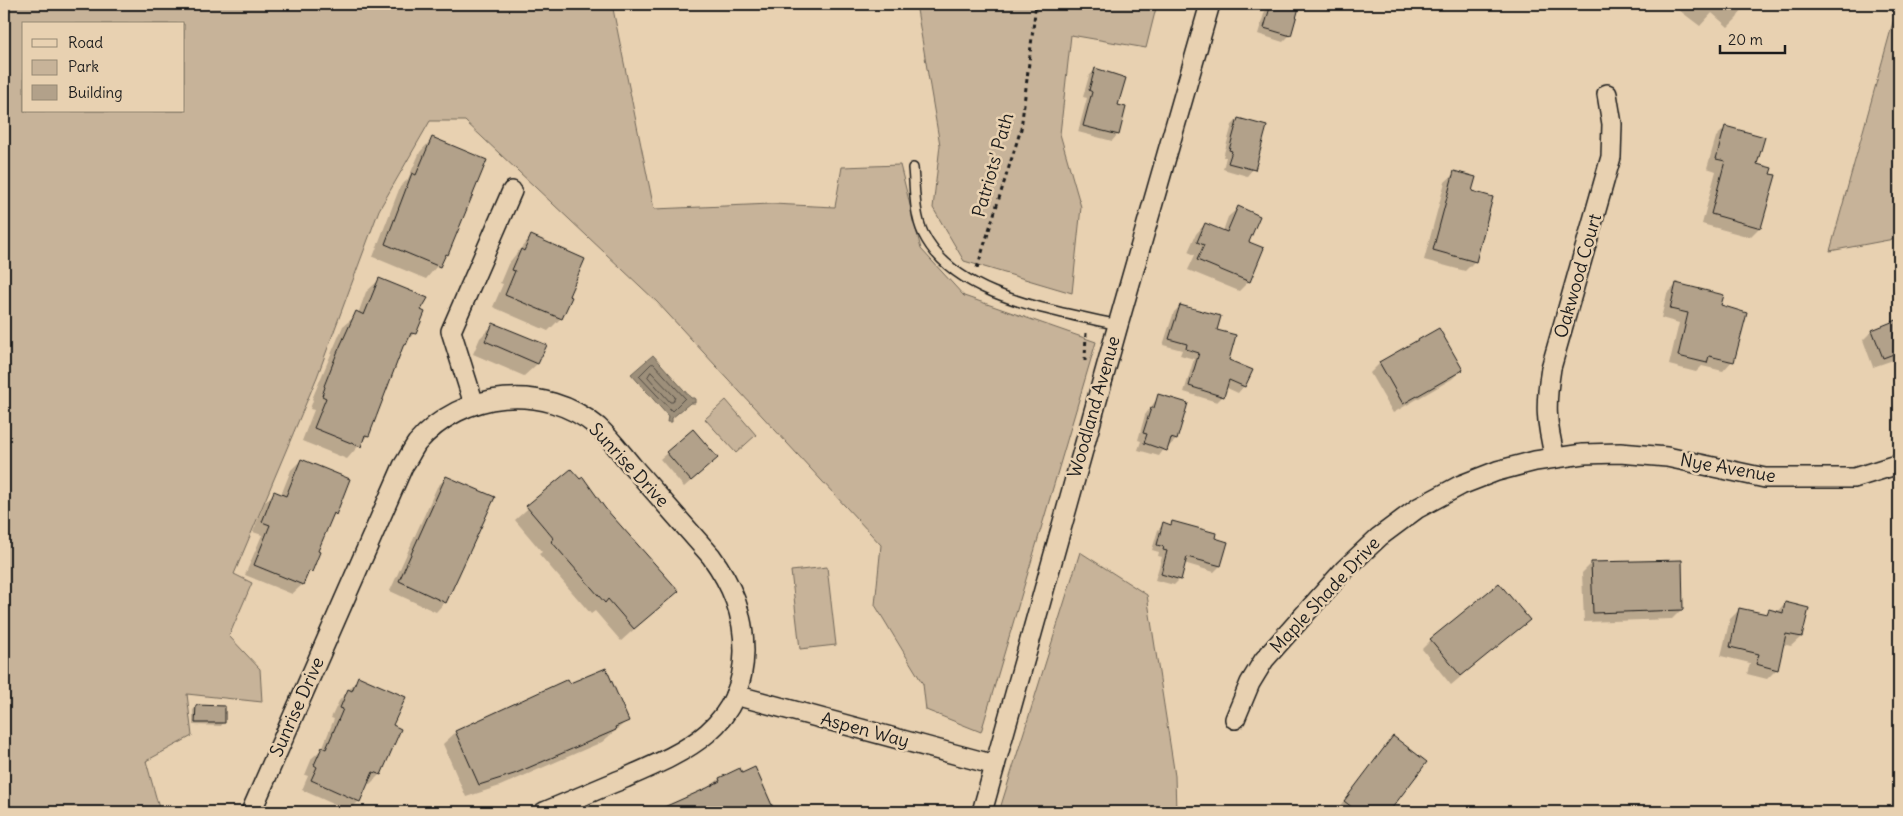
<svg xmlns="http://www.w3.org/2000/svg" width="1903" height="816" font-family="Delius,sans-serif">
<rect width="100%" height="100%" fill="#e8d1b1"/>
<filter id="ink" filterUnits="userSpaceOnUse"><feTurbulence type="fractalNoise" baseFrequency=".02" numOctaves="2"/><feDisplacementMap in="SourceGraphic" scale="10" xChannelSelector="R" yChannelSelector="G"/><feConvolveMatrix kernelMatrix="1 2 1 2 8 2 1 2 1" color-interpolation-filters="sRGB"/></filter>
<g filter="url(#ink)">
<g fill="#c7b399" stroke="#72685a" fill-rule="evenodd">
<path d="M4 4H644L613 9 654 209 772 204 835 207 842 167 900 165 921 249 964 296 1096 342 981 732 926 710 923 684 875 605 881 545 657 302 465 121H430L379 210 317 377 234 574 252 583 229 636 260 669 262 702 187 694 192 736 146 761 159 808 151 812H4ZM24 24H184V111H24Z"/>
<polygon points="916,4 1157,4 1146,48 1071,35 1060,134 1081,207 1072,293 964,261 933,208 940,145"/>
<polygon points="1898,4 1899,238 1830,251"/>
<polygon points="726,400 756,435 736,453 705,419"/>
<polygon points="1080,552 1147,595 1175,776 1176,812 999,812"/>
<polygon points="827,567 836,645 800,649 791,571"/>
</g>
<polygon fill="#9d8f7a" stroke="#696154" points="653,355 691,398 695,398 695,403 690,403 672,418 672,422 667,422 668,416 631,374"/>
<g fill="#0003" fill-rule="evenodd">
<polygon points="1267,4 1299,4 1290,35 1283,42 1258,34"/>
<polygon points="1671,4 1745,4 1737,18 1728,27 1712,13 1700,26"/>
<polygon points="1095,70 1116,105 1118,134 1112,141 1078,132 1087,98 1083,97 1089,76"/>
<polygon points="1238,119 1253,169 1247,176 1223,169 1226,157 1223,157 1232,125"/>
<polygon points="1726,127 1756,165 1760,227 1750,237 1702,224 1716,171 1707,168 1716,137"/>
<polygon points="432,139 486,161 447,254 426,279 373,257 400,187 408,179 420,152"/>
<polygon points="1455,173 1470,192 1475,261 1465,271 1424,260 1445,182"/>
<polygon points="1238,208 1248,243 1249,281 1239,291 1188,270 1195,255 1188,252 1196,234 1205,224 1223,231 1228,217"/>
<polygon points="531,236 567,297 561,318 548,331 493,307 503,284 500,283 508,264"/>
<polygon points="379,280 419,311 414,333 402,348 368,435 347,459 302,441 314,410 310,409 313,400 312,399 343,326 358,314 366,292"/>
<path d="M1677 284 1719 306 1732 361 1723 371 1702 366 1696 372 1669 365 1679 323 1661 318 1667 294ZM1703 353 1728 359V361L1702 355Z"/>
<polygon points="1180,306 1215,331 1227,361 1244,386 1238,393 1225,387 1223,396 1217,402 1184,392 1194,359 1180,355 1182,350 1163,345 1174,312"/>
<polygon points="1899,319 1899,358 1873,367 1863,340 1872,331"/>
<polygon points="493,325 545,345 537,364 524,376 473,354 480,338"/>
<polygon points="1380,363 1462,369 1452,379 1393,413 1370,373"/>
<polygon points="1159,396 1187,404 1176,440 1169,446 1167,445 1159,456 1138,450 1141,441 1138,440 1145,415"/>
<polygon points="693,430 710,464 684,487 660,459"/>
<polygon points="301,460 335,514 330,519 302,585 292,594 245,575 262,535 253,532 265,502 275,492 281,495 291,470"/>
<polygon points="571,470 677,591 621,641 595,611 591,614 539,554 542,552 515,520"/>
<polygon points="447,477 445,602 436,612 390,591 437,487"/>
<polygon points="1173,522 1213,539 1220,566 1214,572 1184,563 1180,579 1174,585 1155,580 1162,557 1158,556 1159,552 1152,550 1158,530 1164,524 1169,525"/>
<polygon points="1592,563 1682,609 1672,619 1584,622 1582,573"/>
<polygon points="1785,603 1801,637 1791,646 1782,644 1777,669 1767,679 1747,674 1750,663 1721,656 1730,619 1740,609 1765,615 1769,611 1776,613"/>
<polygon points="1528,620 1451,685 1422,649 1431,640"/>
<polygon points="359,678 392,726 380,774 370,784 367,783 359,801 349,811 302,790 308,776 305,775 312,758 322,749 334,719 331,718 339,701"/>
<polygon points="569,685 628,720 602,742 500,786 466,797 443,744 456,732"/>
<polygon points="196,707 223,723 221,726 193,725 193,710"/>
<polygon points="1393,738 1426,763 1387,812 1335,812"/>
<polygon points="755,768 774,812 656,812 707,789 719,779 741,774"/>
</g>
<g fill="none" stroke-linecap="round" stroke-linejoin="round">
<g stroke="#504a42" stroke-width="1">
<polygon points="654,364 685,398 672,411 639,376 651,364"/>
<polygon points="651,372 675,397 673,402 670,402 648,377"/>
</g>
</g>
<g fill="#b2a18a" stroke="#1c1c1c">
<polygon points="1271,4 1300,4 1291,36 1264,28"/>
<polygon points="1095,68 1126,78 1118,105 1126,107 1119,135 1083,126 1092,92 1089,90"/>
<polygon points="1238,118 1267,126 1255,170 1228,163 1232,151 1229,150"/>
<polygon points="1725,126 1765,137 1757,164 1772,168 1770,174 1776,175 1761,228 1711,214 1725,161 1716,159"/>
<polygon points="432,137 487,160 448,255 446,254 440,267 385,244 412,173 416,175"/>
<polygon points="1454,171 1476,177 1472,191 1493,197 1476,262 1433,250"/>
<polygon points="1238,206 1260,216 1249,242 1264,248 1250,282 1197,260 1204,245 1197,242 1205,223 1227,232"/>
<polygon points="531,235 585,259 569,296 572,297 562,319 505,295 515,271 512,270 521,249 524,251"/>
<polygon points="379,278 428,298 421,310 425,312 416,334 411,333 406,345 404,344 369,436 365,435 361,447 314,428 326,398 322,396 325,387 324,386 337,353 356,311 364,315"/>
<polygon points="1676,283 1724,295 1721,305 1747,313 1734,362 1709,356 1707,363 1678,356 1688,313 1670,309"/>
<polygon points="1180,305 1221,316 1217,330 1236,335 1229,360 1253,370 1245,387 1229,380 1224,397 1189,386 1199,353 1186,349 1187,344 1169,339"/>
<polygon points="1899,319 1899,352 1883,358 1872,330"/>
<polygon points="493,323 547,345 538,364 485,341"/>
<polygon points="1439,328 1463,370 1403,404 1379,362"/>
<polygon points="1158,394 1188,403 1177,440 1171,438 1167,451 1144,443 1147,434 1143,433 1151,408 1154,408"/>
<polygon points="693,429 718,458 691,481 666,452"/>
<polygon points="301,459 350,479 336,515 334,513 318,551 320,552 312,572 309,571 303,585 254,565 270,525 262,522 274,491 286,496"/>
<polygon points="571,469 580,479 583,477 605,508 679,591 634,629 608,599 605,603 551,541 554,539 526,506"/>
<polygon points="446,476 495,497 446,603 399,581"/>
<polygon points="1172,521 1216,533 1215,538 1228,542 1221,566 1187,557 1181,580 1161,574 1167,551 1163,550 1164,547 1157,545 1163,522 1171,525"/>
<polygon points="1682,560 1683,610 1593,613 1591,562"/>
<polygon points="1499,583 1530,620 1461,676 1430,639"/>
<polygon points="1785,602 1809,608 1802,637 1786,634 1778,670 1756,664 1759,654 1730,647 1739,608 1767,614 1769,609 1783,613"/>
<polygon points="606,668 629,721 615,727 616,730 514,774 479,785 455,731 568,679 570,683"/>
<polygon points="358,676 406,697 393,725 401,729 381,775 373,772 360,802 311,780 317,767 314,765 322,747 326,749 343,709 340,708 348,689 352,691"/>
<polygon points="196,705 225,706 225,723 195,723"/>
<polygon points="1393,736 1427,762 1389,812 1358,812 1344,801"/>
<polygon points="755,767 775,812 653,812 707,788 720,781 719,778 740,768 742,773"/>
</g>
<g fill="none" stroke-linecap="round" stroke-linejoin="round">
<defs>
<path id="lane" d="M913 168C915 188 914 214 923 233 954 298 1054 310 1118 325"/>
<g id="street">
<polyline points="474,404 451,331 512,191"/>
<path d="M1555 458C1546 421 1545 406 1551 368L1611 157 1612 124 1607 94"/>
<polyline points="735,695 995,765"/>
<polyline points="1235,719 1250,683 1264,660 1344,570 1379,537 1418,508 1461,485 1497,471 1535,461 1583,454 1620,453 1667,457 1765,478 1854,478 1899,464"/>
<path d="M251 812 403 466C408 459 412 450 417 443 462 390 544 382 598 427 611 439 622 454 633 467 659 497 685 526 711 556 732 585 744 614 744 651 743 728 685 752 625 778 598 789 571 801 544 812"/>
<polyline points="982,812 1118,325 1210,4"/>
</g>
</defs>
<use href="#lane" stroke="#1c1c1c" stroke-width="12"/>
<use href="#street" stroke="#1c1c1c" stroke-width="22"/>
<g stroke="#1c1c1c" stroke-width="3" stroke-dasharray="4 4" stroke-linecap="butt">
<polyline points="977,268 1021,129 1036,4"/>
<polyline points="1085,361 1086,332"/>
</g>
<use href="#lane" stroke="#e8d1b1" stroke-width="9"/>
<use href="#street" stroke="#e8d1b1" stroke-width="19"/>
</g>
</g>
<g text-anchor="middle" stroke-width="5" stroke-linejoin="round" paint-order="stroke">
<g font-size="18" fill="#1c1c1c" stroke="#e8d1b1">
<text transform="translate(993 165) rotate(-74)" y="6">Patriots' Path</text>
<text transform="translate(1578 276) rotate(-74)" y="6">Oakwood Court</text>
<text transform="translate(1094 407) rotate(-74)" y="6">Woodland Avenue</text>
<text transform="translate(629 465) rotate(47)" y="6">Sunrise Drive</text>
<text transform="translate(1728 468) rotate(10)" y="6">Nye Avenue</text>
<text transform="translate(1325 595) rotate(-47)" y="6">Maple Shade Drive</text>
<text transform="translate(297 707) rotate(-66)" y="6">Sunrise Drive</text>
<text transform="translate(865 730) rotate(15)" y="6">Aspen Way</text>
</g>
</g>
<rect width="1903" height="816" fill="none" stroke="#e8d1b1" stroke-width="20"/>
<rect x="10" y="10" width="1883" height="796" fill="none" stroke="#1c1c1c" stroke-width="2" filter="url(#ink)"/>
<rect x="22" y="22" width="162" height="90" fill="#e8d1b1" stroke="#968975"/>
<rect x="32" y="39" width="25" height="8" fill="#e8d1b1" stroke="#968975"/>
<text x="68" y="48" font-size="15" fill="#1c1c1c">Road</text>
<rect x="32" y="60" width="25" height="15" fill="#c7b399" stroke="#968975"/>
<text x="68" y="72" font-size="15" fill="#1c1c1c">Park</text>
<rect x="32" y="85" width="25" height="15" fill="#b2a18a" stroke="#968975"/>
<text x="68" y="98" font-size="15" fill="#1c1c1c">Building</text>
<path d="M1720 45v8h65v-8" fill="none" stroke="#1c1c1c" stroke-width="2.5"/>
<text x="1728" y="45" font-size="15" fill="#1c1c1c" stroke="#e8d1b1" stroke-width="4" paint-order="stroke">20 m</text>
</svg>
